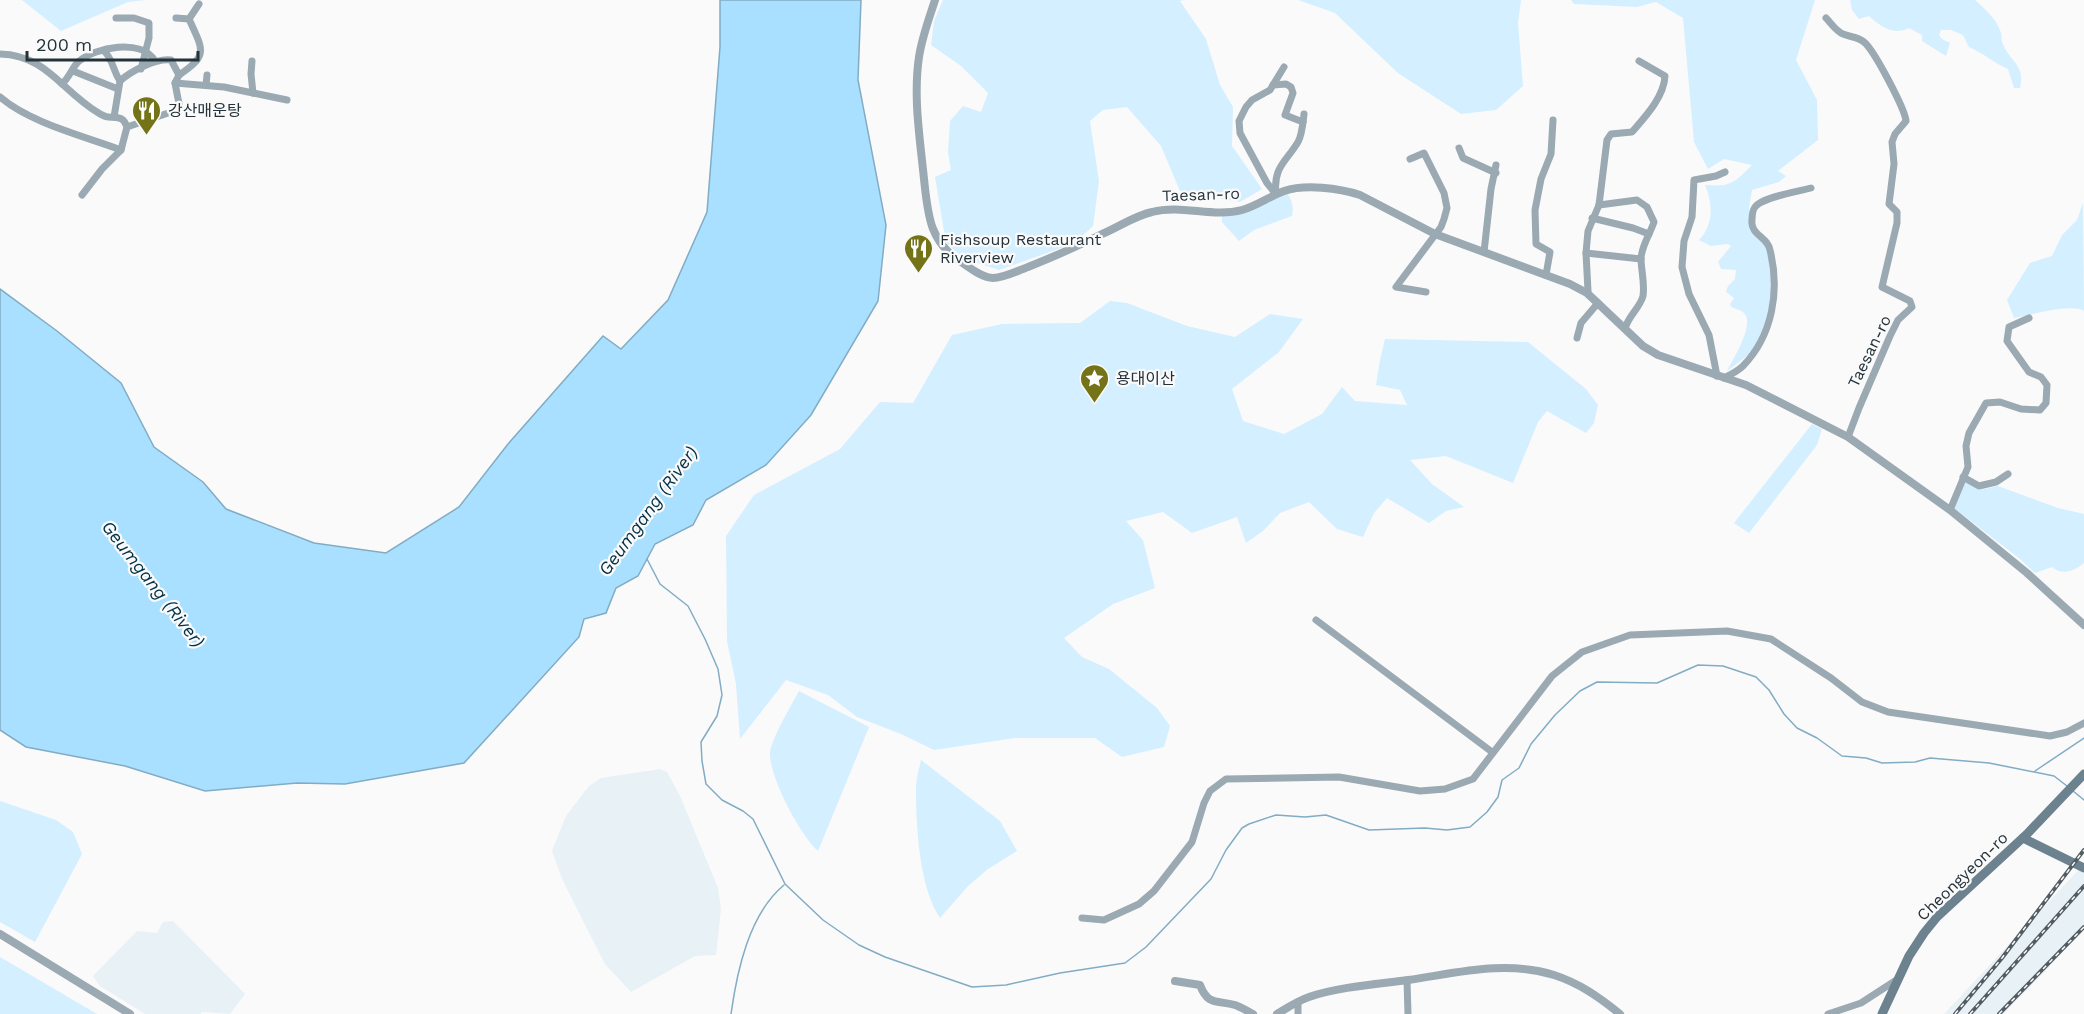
<svg xmlns="http://www.w3.org/2000/svg" width="2084" height="1014" font-family="'Work Sans','Noto Sans KR',sans-serif">
<rect width="100%" height="100%" fill="#fafafa"/>
<g fill="#e8f1f6">
<polygon points="660,769 667,772 680,796 718,888 721,909 716,955 695,956 631,992 605,964 562,879 552,851 566,816 589,786 601,778"/>
<polygon points="2084,864 2084,929 2035,982 2003,1014 1944,1014"/>
<polygon points="173,921 245,994 230,1014 202,1012 201,1014 145,1014 100,986 93,976 137,931 157,933 163,922"/>
</g>
<g fill="#d4efff">
<polygon points="22,0 145,0 128,2 61,31"/>
<polygon points="943,0 1185,0 1180,1 1206,39 1220,85 1233,107 1232,146 1262,189 1240,202 1180,191 1161,146 1127,107 1103,110 1090,121 1099,181 1093,226 1075,243 999,270 963,258 946,243 935,177 951,170 948,152 950,121 963,106 981,112 988,93 961,66 931,45 934,21"/>
<polygon points="1298,0 1521,0 1518,23 1523,86 1496,110 1461,114 1398,73 1335,13"/>
<path d="M1571 0H1815L1796 60 1817 100 1818 140 1778 171 1786 176 1779 182 1752 190 1749 208V227L1768 248 1773 299 1761 335 1751 353 1727 371C1733 359 1755 325 1744 313 1741 310 1735 309 1731 307L1730 304 1734 298 1726 292 1728 286 1735 279 1736 270 1721 269 1718 262 1731 246 1728 244 1711 246 1699 240C1714 224 1713 204 1705 185 1731 187 1734 183 1752 165L1724 159 1708 169 1694 142 1683 18 1656 2 1637 7 1574 4Z"/>
<path d="M1850 0H1975C1985 9 1997 19 2001 33 2002 36 2001 39 2002 42 2009 62 2026 64 2020 88H2014L2008 69C1994 63 1983 53 1969 47L1963 35 1951 30H1941L1939 35 1942 39 1950 43 1946 56 1922 41V35L1909 28C1893 36 1880 26 1869 16L1859 19 1852 10Z"/>
<path d="M1286 192C1292 200 1294 206 1292 216L1254 230 1239 241 1222 222V214Z"/>
<path d="M2083 203 2084 311C2072 303 2030 315 2014 318L2007 300 2030 263 2052 256 2062 235 2077 220Z"/>
<polygon points="1110,301 1127,303 1187,326 1235,337 1270,314 1303,319 1279,352 1232,389 1243,421 1284,434 1322,414 1342,387 1355,401 1407,405 1400,390 1376,385 1380,360 1385,339 1528,342 1586,389 1598,405 1594,423 1586,433 1547,411 1538,422 1513,483 1446,456 1410,460 1432,484 1464,507 1446,511 1429,523 1387,498 1374,513 1363,537 1337,529 1309,502 1280,513 1263,531 1246,543 1237,517 1192,533 1163,512 1126,521 1143,540 1155,588 1113,604 1064,638 1082,657 1109,669 1157,708 1170,726 1164,747 1122,757 1095,738 1015,738 934,750 901,734 857,717 828,695 786,680 740,739 736,684 727,641 726,536 754,495 840,449 880,402 913,403 952,335 1002,324 1080,323"/>
<polygon points="1812,424 1822,429 1817,445 1749,533 1734,523"/>
<path d="M1964 480 1980 490 1998 486 2058 508 2084 514V563C2074 571 2063 576 2052 567L2035 573 2020 559 1954 508Z"/>
<path d="M799 691 869 727 818 851C800 835 770 778 770 754 770 741 792 704 799 691Z"/>
<path d="M921 760 1000 821 1017 851 988 869 968 886 940 918C919 887 916 826 916 788 916 779 919 769 921 760Z"/>
<polygon points="0,801 56,820 73,832 82,854 35,942 0,922"/>
<polygon points="0,957 97,1014 0,1014"/>
</g>
<polygon fill="#aae0ff" stroke="#82acc4" stroke-width="1.5" points="720,0 861,0 858,80 886,225 878,301 811,415 766,465 706,500 693,525 655,544 638,576 616,588 606,613 584,619 579,637 464,763 345,784 297,783 205,791 125,766 26,747 0,730 0,289 57,331 121,383 154,447 203,482 226,509 314,543 386,553 459,507 508,444 603,336 621,349 668,300 707,212 720,47"/>
<g fill="none" stroke-linecap="round" stroke-linejoin="round">
<g stroke="#82acc4" stroke-width="1.5">
<polyline points="647,559 660,584 688,606 705,639 718,669 722,695 717,716 701,742 702,761 706,784 722,800 743,811 753,819 785,884 823,920 859,945 885,957 972,987 1006,985 1060,973 1125,963 1146,947 1211,879 1226,850 1242,828 1249,824 1276,815 1305,817 1326,815 1369,830 1425,828 1447,830 1470,827 1487,812 1498,797 1502,780 1519,768 1531,744 1555,715 1580,691 1597,682 1657,683 1698,665 1723,666 1756,677 1769,690 1784,714 1797,728 1817,738 1842,756 1866,758 1882,763 1915,762 1930,758 1989,763 2054,776 2067,786"/>
<polyline points="2035,771 2084,738"/>
<polyline points="2073,791 2084,800"/>
<path d="M731 1014C737 971 749 914 784 885"/>
</g>
<g stroke="#9aa9b2" stroke-width="7">
<polyline points="116,18 134,18 149,23 149,38 141,69"/>
<polyline points="176,18 189,19"/>
<path d="M1826 18C1831 23 1836 31 1843 34 1850 37 1858 37 1864 42 1874 50 1905 109 1906 121L1895 134 1892 142 1894 164 1889 204 1897 212V223L1882 287 1910 301 1912 307 1898 320 1890 336 1859 408 1848 437"/>
<path d="M104 51C113 59 113 71 120 81"/>
<path d="M0 54C46 55 61 90 97 112 100 114 106 117 109 117 118 118 123 116 127 127"/>
<polyline points="252,61 251,74 253,93"/>
<path d="M1284 67 1270 90 1252 100 1246 107 1239 121 1240 133 1267 183 1276 194C1273 167 1286 162 1298 142 1302 135 1303 123 1304 114"/>
<polyline points="73,71 118,89"/>
<path d="M179 75C209 55 203 50 189 19L199 4"/>
<polyline points="175,83 224,87 287,100"/>
<path d="M62 84C69 78 72 68 78 62 95 47 142 38 155 61"/>
<polyline points="206,85 207,75"/>
<polyline points="1273,85 1286,84 1291,87 1293,93 1285,115 1303,122"/>
<path d="M0 97C30 123 84 136 121 150"/>
<polyline points="1459,148 1463,158 1496,173"/>
<polyline points="1410,159 1424,153 1444,193 1447,208 1444,219 1441,227 1396,287 1426,292"/>
<path d="M82 195 102 169 121 150 127 127 180 109 175 83 179 75 171 60C156 58 131 71 120 81L114 117"/>
<path d="M1599 205 1637 200 1647 207 1654 222C1650 234 1642 245 1641 258 1641 270 1645 283 1643 296 1640 308 1628 316 1625 329"/>
<polyline points="1592,218 1633,228 1649,234"/>
<polyline points="1484,252 1491,189 1496,165"/>
<polyline points="1586,253 1641,259"/>
<polyline points="1546,275 1550,252 1536,244 1535,210 1541,179 1551,154 1553,120"/>
<path d="M1587 293 1588 291 1586 253 1588 231 1599 205 1607 140 1611 134 1632 132C1645 117 1664 97 1665 76L1639 61"/>
<polyline points="1577,338 1581,323 1598,303"/>
<polyline points="1717,376 1709,335 1689,294 1682,267 1684,241 1692,217 1694,180 1716,176 1725,172"/>
<path d="M1724 378C1730 375 1738 371 1743 366 1773 335 1780 290 1770 250 1768 237 1750 235 1752 220 1752 215 1752 211 1755 207 1762 197 1797 192 1811 188"/>
<polyline points="1963,477 1979,486 1996,482 2008,474"/>
<polyline points="1950,510 1968,467 1966,446 1969,433 1986,403 2000,402 2021,409 2040,410 2046,403 2047,385 2041,377 2029,372 2007,341 2009,327 2029,318"/>
<polyline points="1316,620 1492,752"/>
<polyline points="1082,918 1104,920 1139,904 1154,891 1192,842 1204,803 1210,791 1226,779 1339,777 1420,791 1445,789 1473,779 1552,676 1582,652 1630,635 1727,631 1771,639 1831,678 1862,702 1888,712 2050,736 2067,732 2084,723"/>
<polyline points="1407,980 1408,1014"/>
<polyline points="1298,1002 1298,1014"/>
<polyline points="1828,1014 1861,1003 1898,979"/>
</g>
<g stroke="#9aa9b2" stroke-width="8">
<path d="M935 0C929 19 922 37 919 57 913 97 920 139 924 179 928 215 929 241 961 262 970 268 982 278 993 278 1004 278 1017 271 1028 267 1053 257 1078 246 1102 234 1119 227 1134 216 1152 212 1182 204 1213 218 1242 210 1257 206 1270 196 1284 191 1305 184 1339 188 1360 195L1435 234 1570 284 1587 293 1643 346 1658 355 1746 385 1848 437 1950 510 2027 573 2084 625"/>
<polyline points="0,934 130,1014"/>
<path d="M1175 981 1200 985C1208 1006 1217 1000 1235 1005 1241 1007 1247 1011 1253 1014"/>
<path d="M1277 1014C1287 1008 1297 1001 1309 997 1338 987 1378 984 1408 980 1457 973 1505 960 1554 975 1579 983 1599 997 1620 1014"/>
</g>
<g stroke="#6c828f" stroke-width="9">
<polyline points="2023,838 2084,868"/>
<polyline points="1882,1014 1909,956 1924,933 1937,917 2027,834 2084,774"/>
</g>
<defs>
<g id="rail">
<polyline points="1955,1014 2002,958 2084,850"/>
<polyline points="1970,1014 2084,886"/>
<polyline points="1999,1014 2084,927"/>
</g>
</defs>
<use href="#rail" stroke="#515c63" stroke-width="4"/>
<use href="#rail" stroke="#fafafa" stroke-width="1.5" stroke-dasharray="4.5" stroke-linecap="butt"/>
</g>
<defs>
<symbol id="restaurant-pin" viewBox="-11 -11 22 30"><path d="M0 17L-7.5 6A9.5 9.5 0 1 1 7.5 6Z" fill="#757318" stroke="#fafafa"/><path d="M-5-6h1v4h1v-4h1v4h1v-4h1v5L-1.5 .5V6h-2V.5L-5-1ZM5-6V6H3V1.5H1.5Q1.5-4 5-6Z" fill="#fff"/></symbol>
<symbol id="sight-pin" viewBox="-11 -11 22 30"><path d="M0 17L-7.5 6A9.5 9.5 0 1 1 7.5 6Z" fill="#757318" stroke="#fafafa"/><path d="M0-6L1.8-2.2L6-1.7L2.9 1.2L3.7 5.4L0 3.3L-3.7 5.4L-2.9 1.2L-6-1.7L-1.8-2.2Z" fill="#fff"/></symbol>
</defs>
<g fill-rule="evenodd">
<use href="#restaurant-pin" x="130" y="94" width="33" height="45"/>
<use href="#restaurant-pin" x="902" y="232" width="33" height="45"/>
<use href="#sight-pin" x="1078" y="362" width="33" height="45"/>
</g>
<g text-anchor="middle" stroke-width="4.5" stroke-linejoin="round" paint-order="stroke">
<g font-size="16" fill="#24323a" stroke="#fafafa" text-anchor="start">
<text x="168" y="116">강산매운탕</text>
<text x="940" y="245">Fishsoup Restaurant<tspan x="940" dy="18">Riverview</tspan></text>
<text x="1116" y="384">용대이산</text>
</g>
<g font-size="16" fill="#24323a" stroke="#fafafa">
<text transform="translate(1201 194) rotate(-2)" y="6">Taesan-ro</text>
<text transform="translate(1869 351) rotate(-64)" y="6">Taesan-ro</text>
<text transform="translate(1962 876) rotate(-44)" y="6">Cheongyeon-ro</text>
</g>
<g font-size="18" font-style="italic" fill="#023146" stroke="#fafafa">
<text transform="translate(648 511) rotate(-54)" y="6">Geumgang (River)</text>
<text transform="translate(153 584) rotate(52)" y="6">Geumgang (River)</text>
</g>
</g>
<path d="M27 51v9h171v-9" fill="none" stroke="#24323a" stroke-width="3"/>
<text x="36" y="51" font-size="18" fill="#24323a" stroke="#fafafa" stroke-width="4.5" paint-order="stroke">200 m</text>
</svg>
